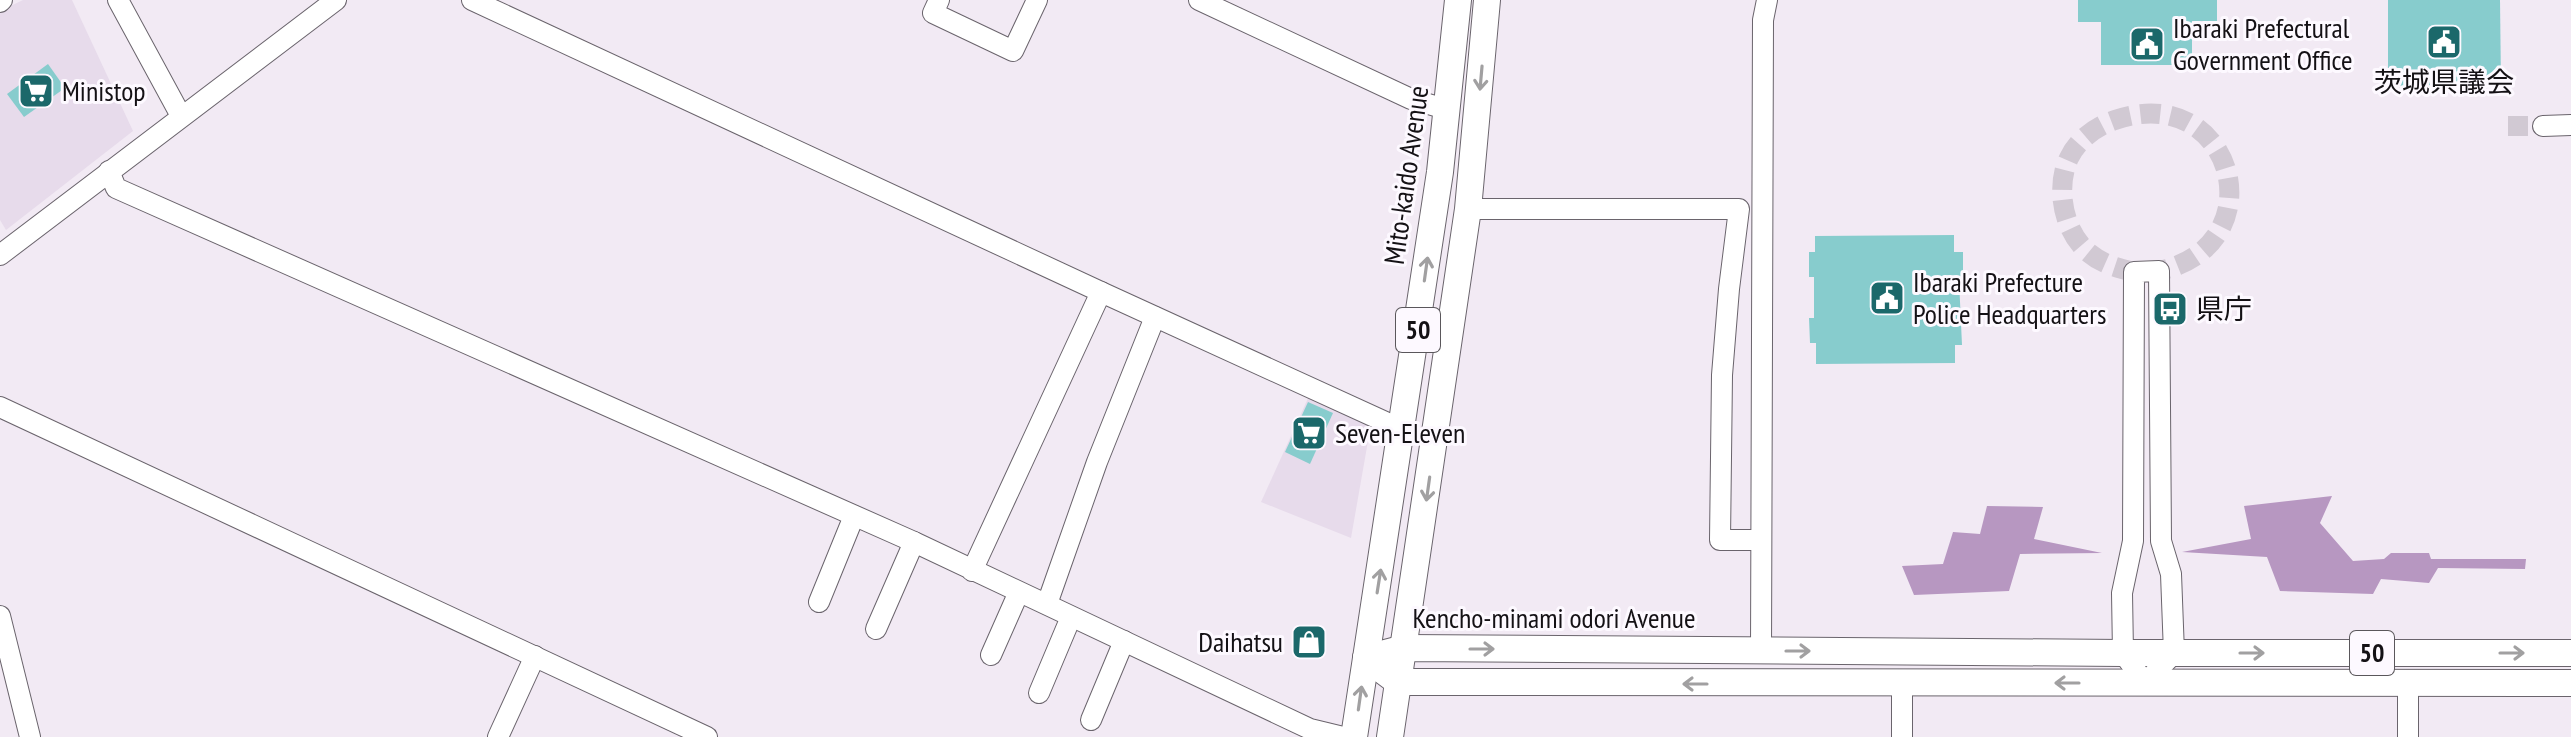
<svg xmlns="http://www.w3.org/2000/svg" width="2571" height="737" font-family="'PT Sans Narrow','Noto Sans JP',sans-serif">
<rect width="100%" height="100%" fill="#f2eaf4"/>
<g fill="#e7dbeb">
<polygon points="23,0 72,0 133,131 6,230 0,220 0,11"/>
<polygon points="1309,396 1371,424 1351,538 1261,502"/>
</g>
<g fill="#b797c1">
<polygon points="2332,496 2320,523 2353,561 2384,559 2391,553 2429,553 2431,559 2526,559 2525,569 2438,568 2429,583 2381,579 2373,594 2280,591 2267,557 2182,552 2251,539 2244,506"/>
<polygon points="1987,506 2043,507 2034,539 2102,553 2020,554 2009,591 1914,595 1902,566 1943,564 1953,532 1980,534"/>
</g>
<g fill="#87cccd">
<polygon points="2078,0 2217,0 2217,21 2192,21 2192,65 2101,65 2101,22 2078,22"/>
<polygon points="2388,0 2500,0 2501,85 2388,86"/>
<polygon points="48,64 65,88 24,117 7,94"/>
<polygon points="1954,235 1954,252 1963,252 1963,280 1959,280 1962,345 1955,345 1955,363 1816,364 1816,343 1810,343 1809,318 1814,318 1814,277 1809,277 1809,252 1815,252 1815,236"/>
<polygon points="1308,402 1333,413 1310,464 1285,452"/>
</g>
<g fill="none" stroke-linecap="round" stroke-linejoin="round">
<g stroke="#d1c9d3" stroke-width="20" stroke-dasharray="20 10" stroke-linecap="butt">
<polyline points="2508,126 2543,126"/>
<path d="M2134 272C2118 268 2102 264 2089 253 2063 232 2055 187 2069 158 2078 139 2097 126 2115 120 2233 79 2279 245 2159 271"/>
</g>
<defs>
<g id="minor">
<polyline points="118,0 181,116"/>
<polyline points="472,0 1101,292 1403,430"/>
<polyline points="939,0 933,13 1013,51 1037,0"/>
<polyline points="1199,0 1411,99 1449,110"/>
<polyline points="0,2 2,0"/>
<polyline points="2543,126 2571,125"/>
<polyline points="109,171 116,188 914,542 1310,729 1343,737"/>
<polyline points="1468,209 1739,209 1729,289 1722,375 1720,540 1760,540"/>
<polyline points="0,255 336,0"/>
<polygon points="2159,271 2161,541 2171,574 2174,653 2145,683 2123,653 2122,593 2133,541 2134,272"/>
<polyline points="0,407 707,737"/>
<polyline points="972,571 1101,292"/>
<polyline points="819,602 854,516"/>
<polyline points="1047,604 1097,462 1155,317"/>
<polyline points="0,616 30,737"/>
<polyline points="876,629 914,542"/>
<polyline points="1761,651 1763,20 1767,0"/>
<polyline points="991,655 1018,594"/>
<polyline points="1902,683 1902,737"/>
<polyline points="1039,693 1071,617"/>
<polyline points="1091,720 1124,641"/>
<polyline points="498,737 535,656"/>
<polyline points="2408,737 2408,683"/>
</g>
<g id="major">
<polyline points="1366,658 1398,682 2571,683"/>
<polyline points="1366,658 1404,648 2123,653 2571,653"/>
<polyline points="1354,737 1440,172 1458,0"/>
<polyline points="1390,737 1468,209 1487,0"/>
</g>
</defs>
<use href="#minor" stroke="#6a646c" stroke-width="22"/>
<use href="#major" stroke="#6a646c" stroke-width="28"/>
<use href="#minor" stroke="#fff" stroke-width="20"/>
<use href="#major" stroke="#fff" stroke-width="26"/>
</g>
<defs><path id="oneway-shaft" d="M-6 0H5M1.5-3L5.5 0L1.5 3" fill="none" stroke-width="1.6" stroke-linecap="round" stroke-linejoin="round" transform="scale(2)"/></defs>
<g stroke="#a1a0a1">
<use href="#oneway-shaft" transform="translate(1481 78) rotate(95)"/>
<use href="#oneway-shaft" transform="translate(1426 269) rotate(-82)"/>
<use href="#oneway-shaft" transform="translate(1428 489) rotate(98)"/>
<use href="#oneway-shaft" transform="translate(1379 581) rotate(-81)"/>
<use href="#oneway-shaft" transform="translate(1482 649)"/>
<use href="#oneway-shaft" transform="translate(1798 651)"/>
<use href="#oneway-shaft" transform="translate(2252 653)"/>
<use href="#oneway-shaft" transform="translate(2512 653)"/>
<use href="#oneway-shaft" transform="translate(2067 683) rotate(180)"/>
<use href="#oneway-shaft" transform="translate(1695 684) rotate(-180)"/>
<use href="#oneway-shaft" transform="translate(1360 698) rotate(-82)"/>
</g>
<defs>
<symbol id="civic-square" viewBox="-11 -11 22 22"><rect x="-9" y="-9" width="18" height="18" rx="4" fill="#1b686a" stroke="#fdf9ff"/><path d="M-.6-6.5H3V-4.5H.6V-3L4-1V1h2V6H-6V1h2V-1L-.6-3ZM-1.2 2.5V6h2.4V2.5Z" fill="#fff"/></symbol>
<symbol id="supermarket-square" viewBox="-11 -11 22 22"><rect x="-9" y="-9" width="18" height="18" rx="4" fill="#1b686a" stroke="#fdf9ff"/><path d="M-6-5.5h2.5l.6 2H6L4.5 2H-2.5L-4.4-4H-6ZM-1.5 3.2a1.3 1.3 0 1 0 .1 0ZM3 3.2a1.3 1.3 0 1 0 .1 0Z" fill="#fff"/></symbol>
<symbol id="bus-square" viewBox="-11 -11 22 22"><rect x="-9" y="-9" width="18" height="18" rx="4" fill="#1b686a" stroke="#fdf9ff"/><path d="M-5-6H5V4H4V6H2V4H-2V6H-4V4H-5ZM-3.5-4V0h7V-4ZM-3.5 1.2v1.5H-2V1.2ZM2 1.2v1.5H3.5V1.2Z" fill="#fff"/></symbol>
<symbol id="shop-square" viewBox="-11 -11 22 22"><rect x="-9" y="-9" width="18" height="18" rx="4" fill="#1b686a" stroke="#fdf9ff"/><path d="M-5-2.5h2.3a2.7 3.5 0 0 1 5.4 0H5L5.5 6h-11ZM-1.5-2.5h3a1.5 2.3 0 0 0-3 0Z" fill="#fff"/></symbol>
</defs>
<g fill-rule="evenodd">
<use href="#civic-square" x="2424" y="22" width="40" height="40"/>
<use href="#civic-square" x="2127" y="24" width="40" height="40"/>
<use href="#supermarket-square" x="16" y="71" width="40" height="40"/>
<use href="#civic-square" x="1867" y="278" width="40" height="40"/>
<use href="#bus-square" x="2150" y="289" width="40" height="40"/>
<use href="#supermarket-square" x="1289" y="413" width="40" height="40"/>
<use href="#shop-square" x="1289" y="622" width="40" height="40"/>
</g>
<g text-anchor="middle" stroke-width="6" stroke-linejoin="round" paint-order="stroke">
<g fill="#fdf9ff" stroke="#5a575b" stroke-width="2">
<rect x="1396" y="308" width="44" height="44" rx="6"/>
<rect x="2350" y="631" width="44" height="44" rx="6"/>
</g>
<g font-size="26" font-weight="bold" fill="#141115">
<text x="1418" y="339">50</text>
<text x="2372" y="662">50</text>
</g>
<g font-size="28" fill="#141115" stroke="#fdf9ff" text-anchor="start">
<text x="2173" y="38">Ibaraki Prefectural<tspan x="2173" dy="32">Government Office</tspan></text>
<text x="2444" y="92" text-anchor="middle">茨城県議会</text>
<text x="62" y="101">Ministop</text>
<text x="1913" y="292">Ibaraki Prefecture<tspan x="1913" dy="32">Police Headquarters</tspan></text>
<text x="2196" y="319">県庁</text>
<text x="1335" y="443">Seven-Eleven</text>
<text x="1283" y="652" text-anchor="end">Daihatsu</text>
</g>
<g font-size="28" fill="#141115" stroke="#fdf9ff">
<text transform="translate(1406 175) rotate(-82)" y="10">Mito-kaido Avenue</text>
<text x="1554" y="628">Kencho-minami odori Avenue</text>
</g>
</g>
</svg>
